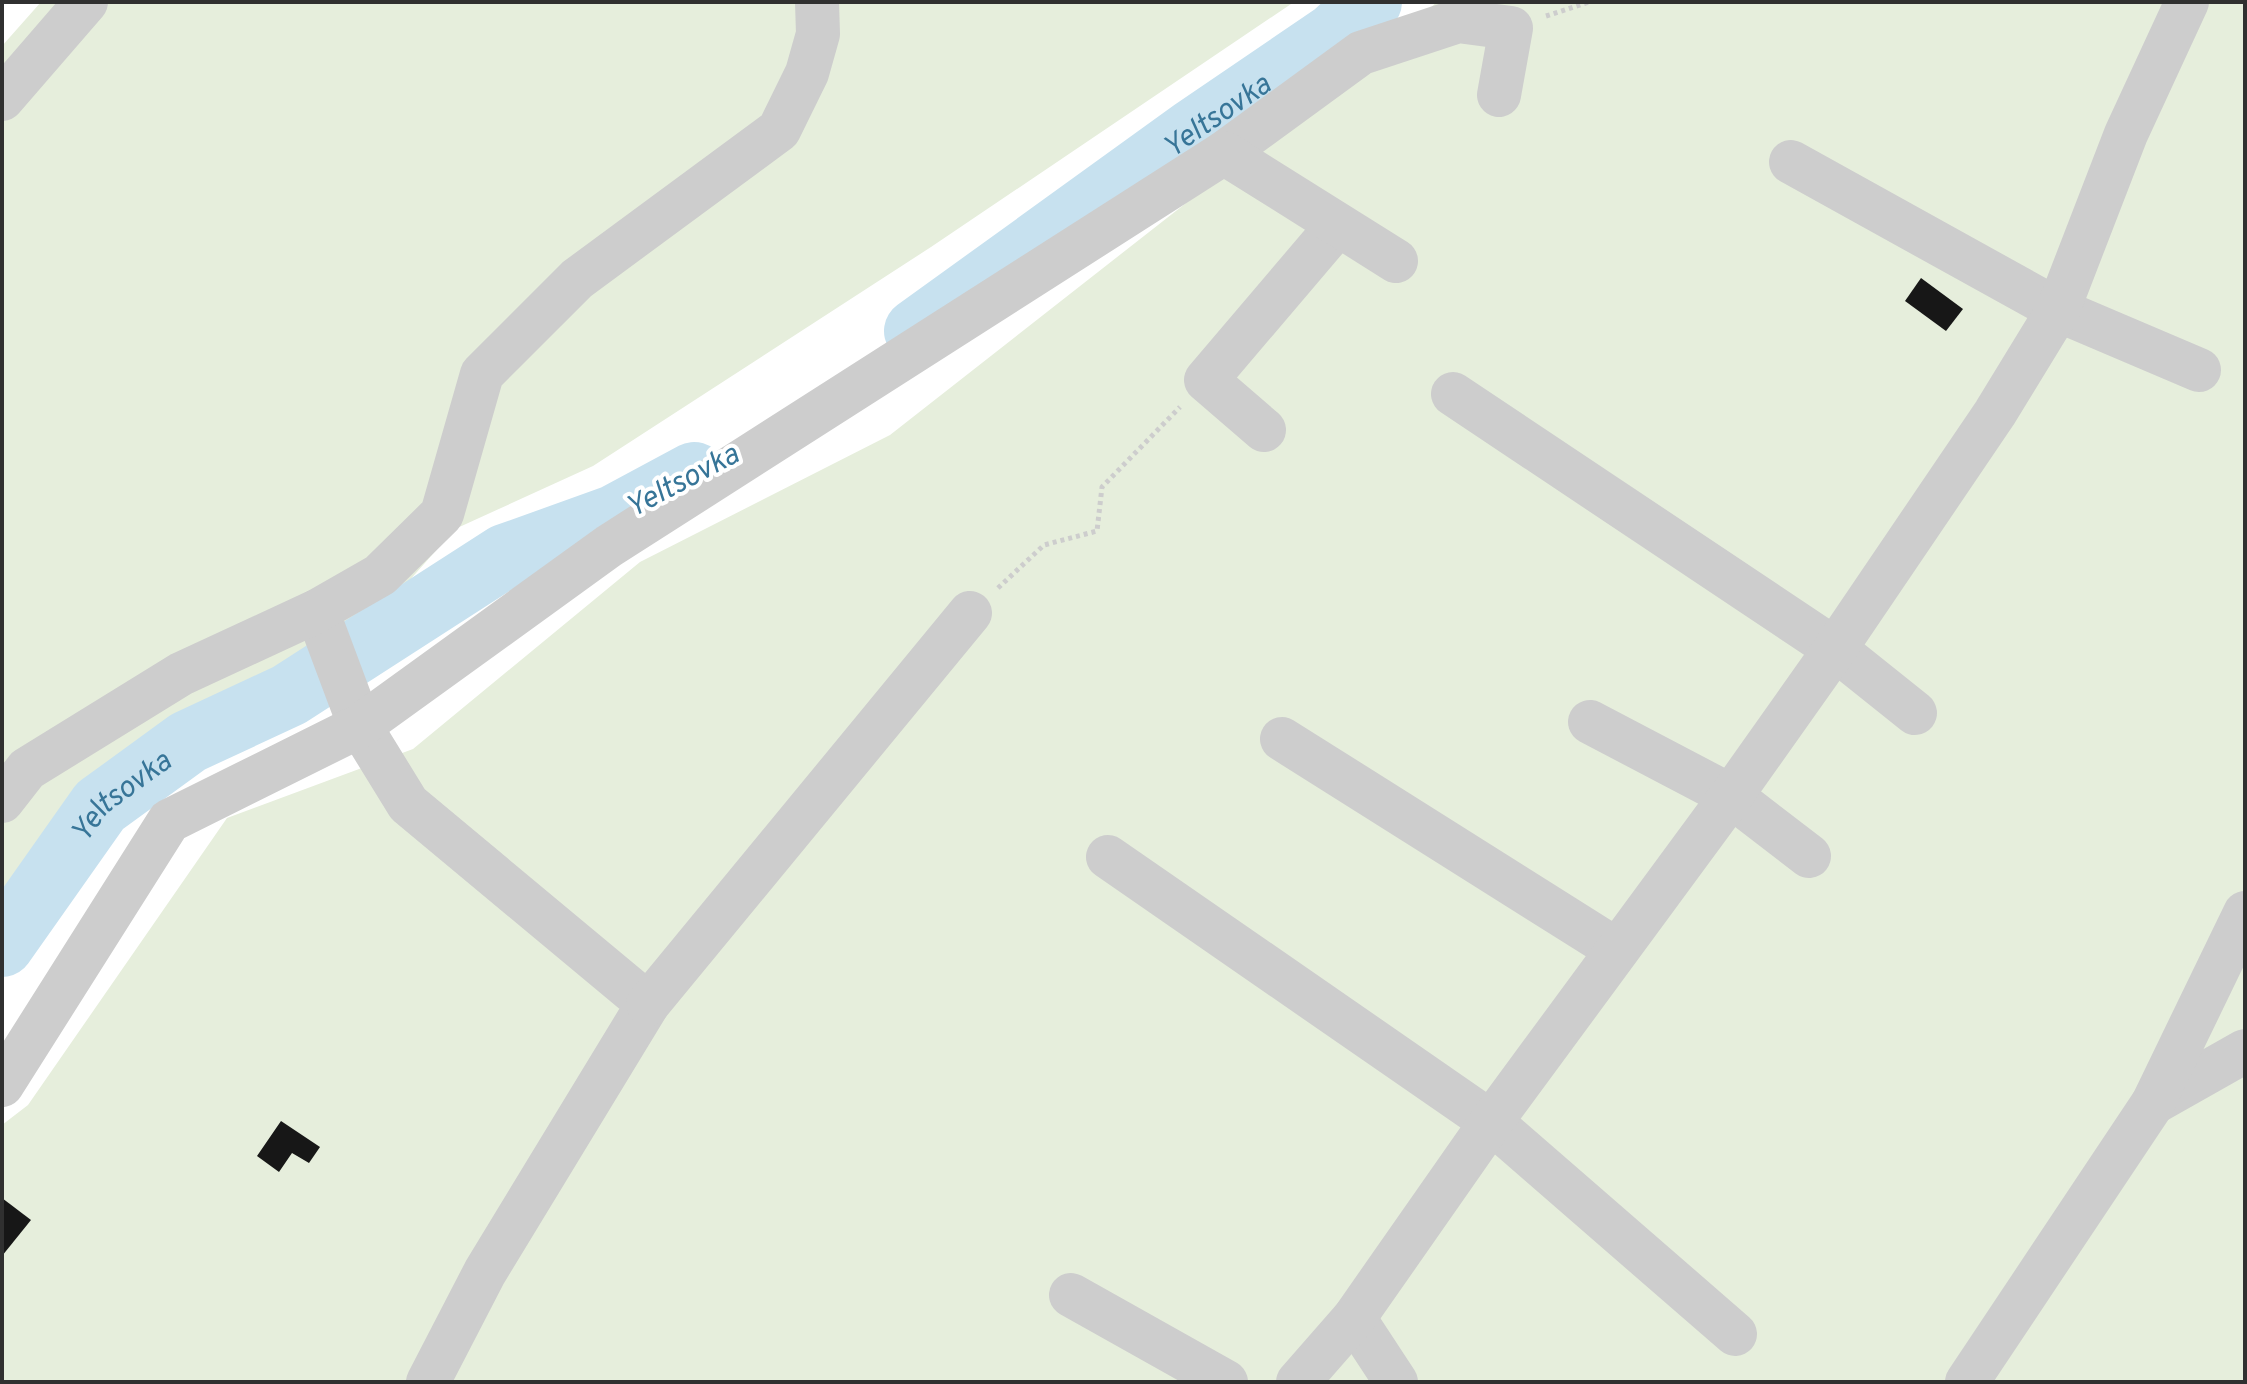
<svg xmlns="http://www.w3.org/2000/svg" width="2247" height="1384" font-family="Overpass,sans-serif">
<rect width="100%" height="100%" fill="#fff"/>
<g fill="#e6eedc">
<polygon points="41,2 1294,2 931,247 593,466 455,529 354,643 248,709 76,791 2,900 2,46"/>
<polygon points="1437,2 2245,2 2245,1382 2,1382 2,1125 28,1105 227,818 413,749 640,562 890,435 1389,44"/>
</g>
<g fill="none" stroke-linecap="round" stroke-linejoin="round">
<g stroke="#c7e1ef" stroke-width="64">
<path id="s1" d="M916 331 1193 131 1334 35 1370 2"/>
<path id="s2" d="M2 945 100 806 188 742 289 695 505 556 614 517 694 474"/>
</g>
</g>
<g fill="#171717">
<polygon points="1921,278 1963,309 1946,331 1905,301"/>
<polygon points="281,1121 320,1147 309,1163 292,1153 279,1172 257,1156"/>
<polygon points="2,1198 31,1220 2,1256"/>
</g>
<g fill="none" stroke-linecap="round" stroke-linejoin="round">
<g stroke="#cdcdcd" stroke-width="5" stroke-dasharray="4 4" stroke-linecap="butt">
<polyline points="1546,16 1589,2"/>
<polyline points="998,588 1044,545 1097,531 1102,487 1180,407"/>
</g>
<g stroke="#cdcdcd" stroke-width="44">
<polyline points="2,99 86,2"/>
<polyline points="1224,153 1361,53 1458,21 1511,28 1499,95"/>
<polyline points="1791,162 2058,310 2199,370"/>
<polyline points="1453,394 1835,649 1915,713"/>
<polyline points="1264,430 1206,380 1337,226"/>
<polyline points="317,611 360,726 408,804 648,1004 485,1272 428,1382"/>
<polyline points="1590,722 1731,796 1809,856"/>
<polyline points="1282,739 1617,950"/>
<polyline points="2,801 27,769 181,674 317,611 380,575 442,514 482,374 577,279 779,130 807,73 818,34 817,2"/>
<polyline points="1108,857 1491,1122 1735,1334"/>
<polyline points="648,1004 970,613"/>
<polyline points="2,1085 169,821 360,726 609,546 1224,153 1396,261"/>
<polyline points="2153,1103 2245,1051"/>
<polyline points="1071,1295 1226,1382"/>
<polyline points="1354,1318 1396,1382"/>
<polyline points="1298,1382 1354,1318 1491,1122 1731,796 1835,649 1995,413 2058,310 2126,134 2187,2"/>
<polyline points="1967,1382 2153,1103 2245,913"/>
</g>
</g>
<g text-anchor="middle" stroke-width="8" stroke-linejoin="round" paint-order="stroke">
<g font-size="30" font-style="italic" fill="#377598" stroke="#fff">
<text dy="10" stroke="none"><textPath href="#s1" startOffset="370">Yeltsovka</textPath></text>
<text transform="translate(682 480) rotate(-28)" y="10">Yeltsovka</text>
<text dy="10" stroke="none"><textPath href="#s2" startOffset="192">Yeltsovka</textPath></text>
</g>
</g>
<rect width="2247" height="1384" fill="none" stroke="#303030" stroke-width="8"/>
</svg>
